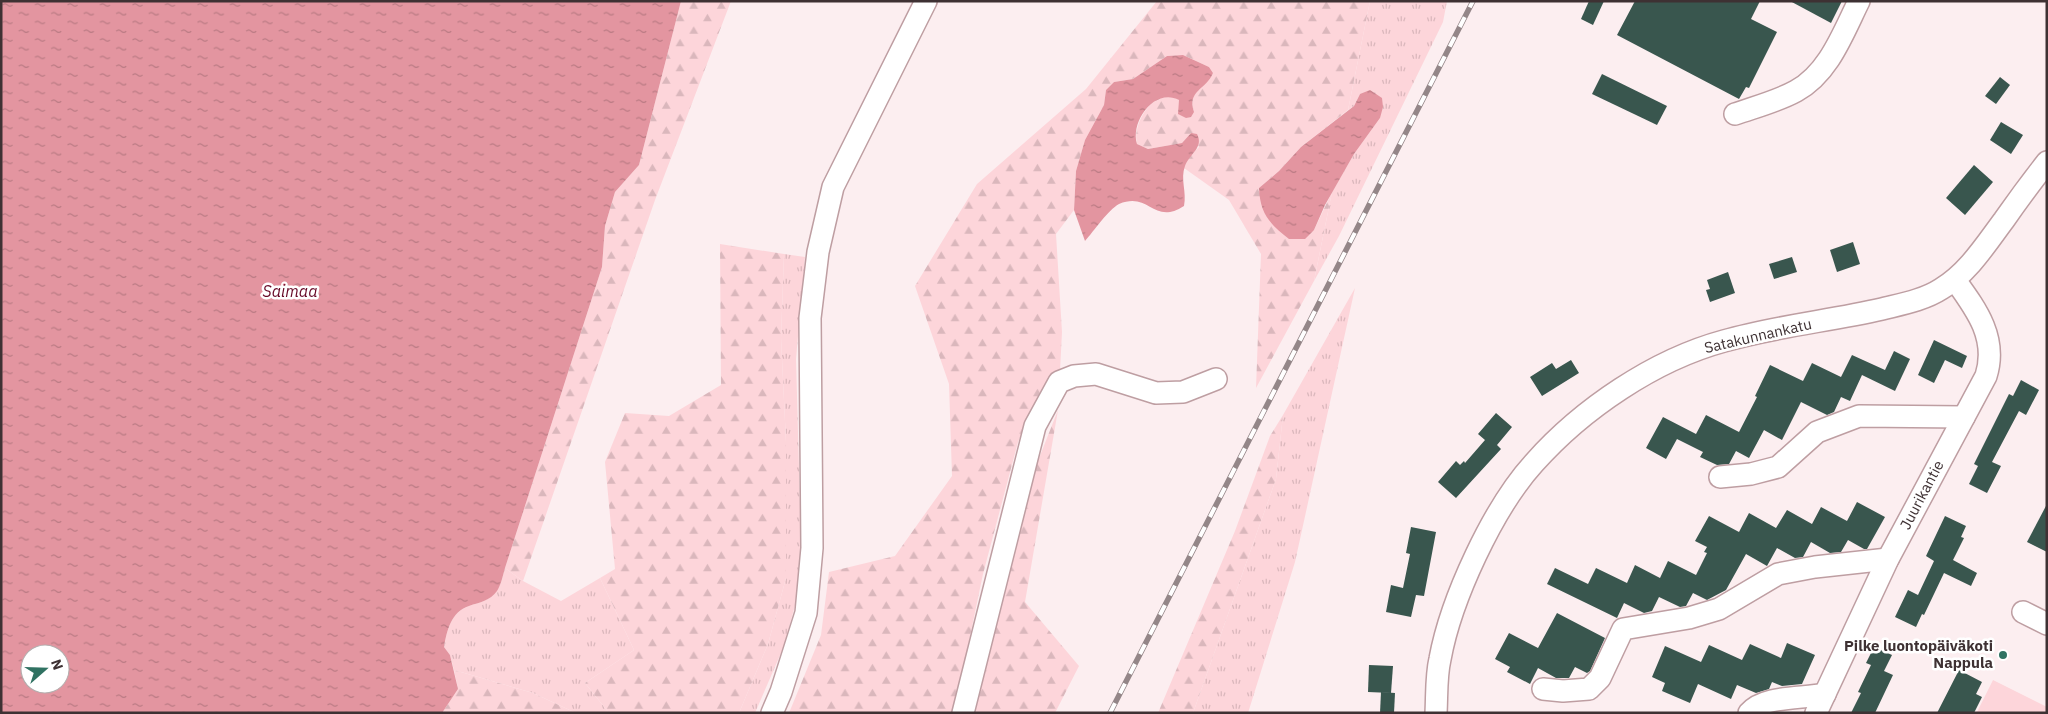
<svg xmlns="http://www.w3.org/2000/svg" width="2048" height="714" font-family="'IBM Plex Sans',sans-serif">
<defs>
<pattern id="grass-tufts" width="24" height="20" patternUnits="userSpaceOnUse" patternTransform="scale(1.25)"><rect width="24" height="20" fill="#fdd5da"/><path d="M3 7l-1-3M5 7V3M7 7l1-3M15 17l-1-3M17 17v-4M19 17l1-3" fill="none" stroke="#dab7bc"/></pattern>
<pattern id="forest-firs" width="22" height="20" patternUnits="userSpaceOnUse" patternTransform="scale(1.25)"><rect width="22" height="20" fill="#fdd5da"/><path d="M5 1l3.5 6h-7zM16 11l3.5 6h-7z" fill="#dab7bc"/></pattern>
<pattern id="water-ripples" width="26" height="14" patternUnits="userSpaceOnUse" patternTransform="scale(1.25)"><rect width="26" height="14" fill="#e395a0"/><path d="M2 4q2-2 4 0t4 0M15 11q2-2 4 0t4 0" fill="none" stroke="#b97a83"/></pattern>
</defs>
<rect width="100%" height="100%" fill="#fceef0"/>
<g fill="url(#grass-tufts)">
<polygon points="1370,1 1447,1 1443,22 1339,236 1314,281 1332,192 1354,154 1380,118 1360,94 1354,106 1348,110"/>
<polygon points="784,254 805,257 796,359 801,541 797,598 784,646 755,713 739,713 768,644 786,578 786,442 781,338"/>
<polygon points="1355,288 1295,562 1248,713 1193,713 1276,479 1283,415"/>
<path d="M505 568 523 581 561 601 600 578 634 650 585 683 609 713H576L533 693 454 670 450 655 444 647C447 630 451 612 469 606 480 602 490 601 496 591 501 585 503 575 505 568Z"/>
</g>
<g fill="url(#forest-firs)">
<polygon points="681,1 731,1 655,200 523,581 505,568 602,267 605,226 615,192 639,165"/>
<path d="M1157 1H1370L1348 110 1301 147 1279 171 1259 188 1314 230 1332 192 1314 281 1256 388 1261 254 1229 200 1184 168 1189 157 1199 147 1191 133 1182 143 1148 149 1137 144C1132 126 1150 93 1171 97 1180 98 1187 107 1194 112 1188 94 1202 86 1213 73L1209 67 1183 55 1167 56 1133 79 1114 82 1106 90 1104 105 1085 140 1076 171 1074 210 1056 234 1062 332 1060 371 1040 392 1018 442 983 574 954 713H789L821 635 829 572 895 556 952 476 949 384 915 286 977 184 1086 89Z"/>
<polygon points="720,244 784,254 781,338 786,442 786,578 768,644 739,713 609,713 585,683 634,650 600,578 615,569 605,462 625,413 669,416 721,385"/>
<polygon points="1058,410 1025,602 1079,666 1055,713 975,713 1032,476"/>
<polygon points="1283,415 1276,479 1193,713 1158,713 1235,531 1270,436"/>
<polygon points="454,670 533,693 576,713 442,713 458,689"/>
</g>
<polygon fill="#fdd5da" points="1993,680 2047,707 2047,713 1977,712"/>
<g fill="url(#water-ripples)" fill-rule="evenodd">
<path d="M1 1H681L639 165 615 192 605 226 602 267 505 568C503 575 501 585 497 591 490 601 480 602 469 606 451 612 447 630 444 647L450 655 458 689 442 713H1ZM30 654H60V684H30Z"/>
<path d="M1183 55 1209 67 1213 73C1206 90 1187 90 1194 112L1191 117 1186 118 1178 114 1179 100C1155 87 1130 121 1137 144L1148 149 1182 143 1191 133 1197 134C1204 148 1190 153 1185 166 1180 179 1187 192 1184 206 1153 226 1150 191 1119 204 1108 210 1094 231 1085 241L1074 210 1076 171 1085 140 1104 105 1106 90 1114 82 1133 79 1167 56Z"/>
<path d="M1370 90 1382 98 1383 107 1380 118 1354 154 1325 205 1314 230 1305 239H1289C1270 224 1260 214 1259 188L1279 171 1301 147 1354 106 1360 94Z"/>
</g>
<g fill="#39564e">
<polygon points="1589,1 1604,1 1593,25 1581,19"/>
<polygon points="1635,1 1760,1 1751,19 1777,32 1749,88 1746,87 1739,99 1617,35"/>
<polygon points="1790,1 1842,1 1831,23"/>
<polygon points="1602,74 1667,106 1657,125 1592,94"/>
<polygon points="2000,77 2010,85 1996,104 1985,96"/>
<polygon points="2001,122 2023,135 2011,154 1990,140"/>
<polygon points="1974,165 1993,182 1965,215 1946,198"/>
<polygon points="1853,242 1860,264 1837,272 1830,250"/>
<polygon points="1792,257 1797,272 1774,279 1769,264"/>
<polygon points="1728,272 1735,293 1710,302 1706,290 1710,289 1707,280"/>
<polygon points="1934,340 1967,356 1962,368 1945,360 1934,383 1918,375"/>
<polygon points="1894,351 1910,359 1895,391 1862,375 1850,401 1841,397 1834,412 1827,415 1801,402 1782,440 1764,430 1749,458 1736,451 1729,464 1717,465 1700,457 1703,452 1677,439 1666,459 1646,448 1663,417 1696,434 1706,415 1739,432 1757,397 1755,396 1770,365 1803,381 1812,363 1841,377 1852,355 1885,370"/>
<polygon points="1571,360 1579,373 1542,396 1530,377 1552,363 1556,369"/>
<polygon points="2021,380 2039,390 2026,415 2019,411 1992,462 2001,466 1987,493 1969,484 1978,466 1974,464 2009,394 2013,396"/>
<polygon points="1496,413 1512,427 1497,445 1501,449 1456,498 1438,482 1456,461 1460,465 1464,461 1465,463 1485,440 1478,434"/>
<polygon points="1857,502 1885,517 1867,549 1864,549 1848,540 1841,552 1830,553 1811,542 1803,557 1795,558 1777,548 1767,566 1746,554 1726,590 1707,600 1693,593 1686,606 1680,607 1659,597 1652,611 1644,613 1624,603 1617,618 1547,584 1555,568 1588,584 1596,568 1627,583 1635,565 1660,578 1668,561 1696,575 1707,553 1704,552 1707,547 1695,541 1709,516 1739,532 1749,513 1776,528 1787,510 1812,524 1821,507 1847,521"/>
<polygon points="2047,504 2047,552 2027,542"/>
<polygon points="1945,516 1966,526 1961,537 1964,538 1953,560 1977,573 1971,586 1944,573 1924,615 1922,614 1916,627 1895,617 1908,590 1918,595 1934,561 1926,556"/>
<polygon points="1411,527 1436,532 1424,596 1416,595 1411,617 1386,612 1391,585 1403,588 1410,554 1406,553"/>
<polygon points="1557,613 1605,638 1590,671 1587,673 1575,667 1569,678 1556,678 1538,668 1530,684 1507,672 1510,667 1495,659 1509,633 1538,648"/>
<polygon points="1787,643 1815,655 1802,684 1782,686 1772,682 1769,689 1756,693 1737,685 1731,699 1698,684 1690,703 1662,691 1665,683 1652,677 1665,646 1701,662 1709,645 1742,660 1750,644 1781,658"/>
<polygon points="1874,647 1892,655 1884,671 1893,675 1875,713 1851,713 1861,693 1858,692 1871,665 1866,663"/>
<polygon points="1369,665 1393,666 1391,693 1368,692"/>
<polygon points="1959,670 1982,682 1976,694 1982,697 1974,713 1937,713"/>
<polygon points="1381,692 1395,693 1394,713 1380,713"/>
</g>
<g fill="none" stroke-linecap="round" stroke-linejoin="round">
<defs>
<g id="minor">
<path d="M1735 114C1755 107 1778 101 1796 91 1829 73 1843 33 1859 1"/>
<polyline points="1720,477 1751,474 1778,467 1817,432 1859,416 1964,417"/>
<polyline points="2023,612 2047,624"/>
<polyline points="1543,689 1563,691 1589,689 1600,678 1623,629 1689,618 1719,609 1778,574 1815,567 1888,559"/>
<polyline points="772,713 781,692 806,613 812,548 810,318 818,252 833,187 926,1"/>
<polyline points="963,713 1035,426 1059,382 1074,376 1096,374 1156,393 1183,392 1216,379"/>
<path d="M1436 713C1437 695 1436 676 1440 659 1451 599 1493 508 1534 463 1582 409 1654 360 1724 341 1776 326 1830 321 1882 309 1902 304 1924 300 1941 289 1968 273 1986 244 2004 220 2018 200 2032 181 2047 162"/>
<path d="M1749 713C1764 695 1803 699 1825 694"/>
<path d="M1816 713 1888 559 1986 376C1998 338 1976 309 1955 280"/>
</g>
</defs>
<use href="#minor" stroke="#be9ea2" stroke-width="24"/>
<use href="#minor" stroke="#fff" stroke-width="21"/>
<defs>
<polyline id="rail" points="1110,713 1473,1"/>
</defs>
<use href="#rail" stroke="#948688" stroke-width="5.5"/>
<use href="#rail" stroke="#fff" stroke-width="4" stroke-dasharray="11" stroke-linecap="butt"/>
</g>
<circle fill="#307262" stroke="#fff" stroke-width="2" cx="2003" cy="655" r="5"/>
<g text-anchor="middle" stroke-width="5" stroke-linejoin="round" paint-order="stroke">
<g font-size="15" fill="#3e3133" stroke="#fff">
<text transform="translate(1758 336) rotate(-13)" y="5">Satakunnankatu</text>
<text transform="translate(1922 495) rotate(-62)" y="5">Juurikantie</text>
</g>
<g font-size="15" font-weight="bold" fill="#3e3133" stroke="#fff" text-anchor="end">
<text x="1993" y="651">Pilke luontopäiväkoti<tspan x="1993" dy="17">Nappula</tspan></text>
</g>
<g font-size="16" font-style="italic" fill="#660826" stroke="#fff">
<text x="290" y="297">Saimaa</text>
</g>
</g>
<rect width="2048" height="714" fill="none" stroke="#3e3133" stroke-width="5"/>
<g transform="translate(45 669) rotate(70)"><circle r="24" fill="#ffffff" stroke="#b2adad"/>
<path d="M0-4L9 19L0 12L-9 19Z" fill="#307262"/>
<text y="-8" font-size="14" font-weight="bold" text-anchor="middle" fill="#3e3133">N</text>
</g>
</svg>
